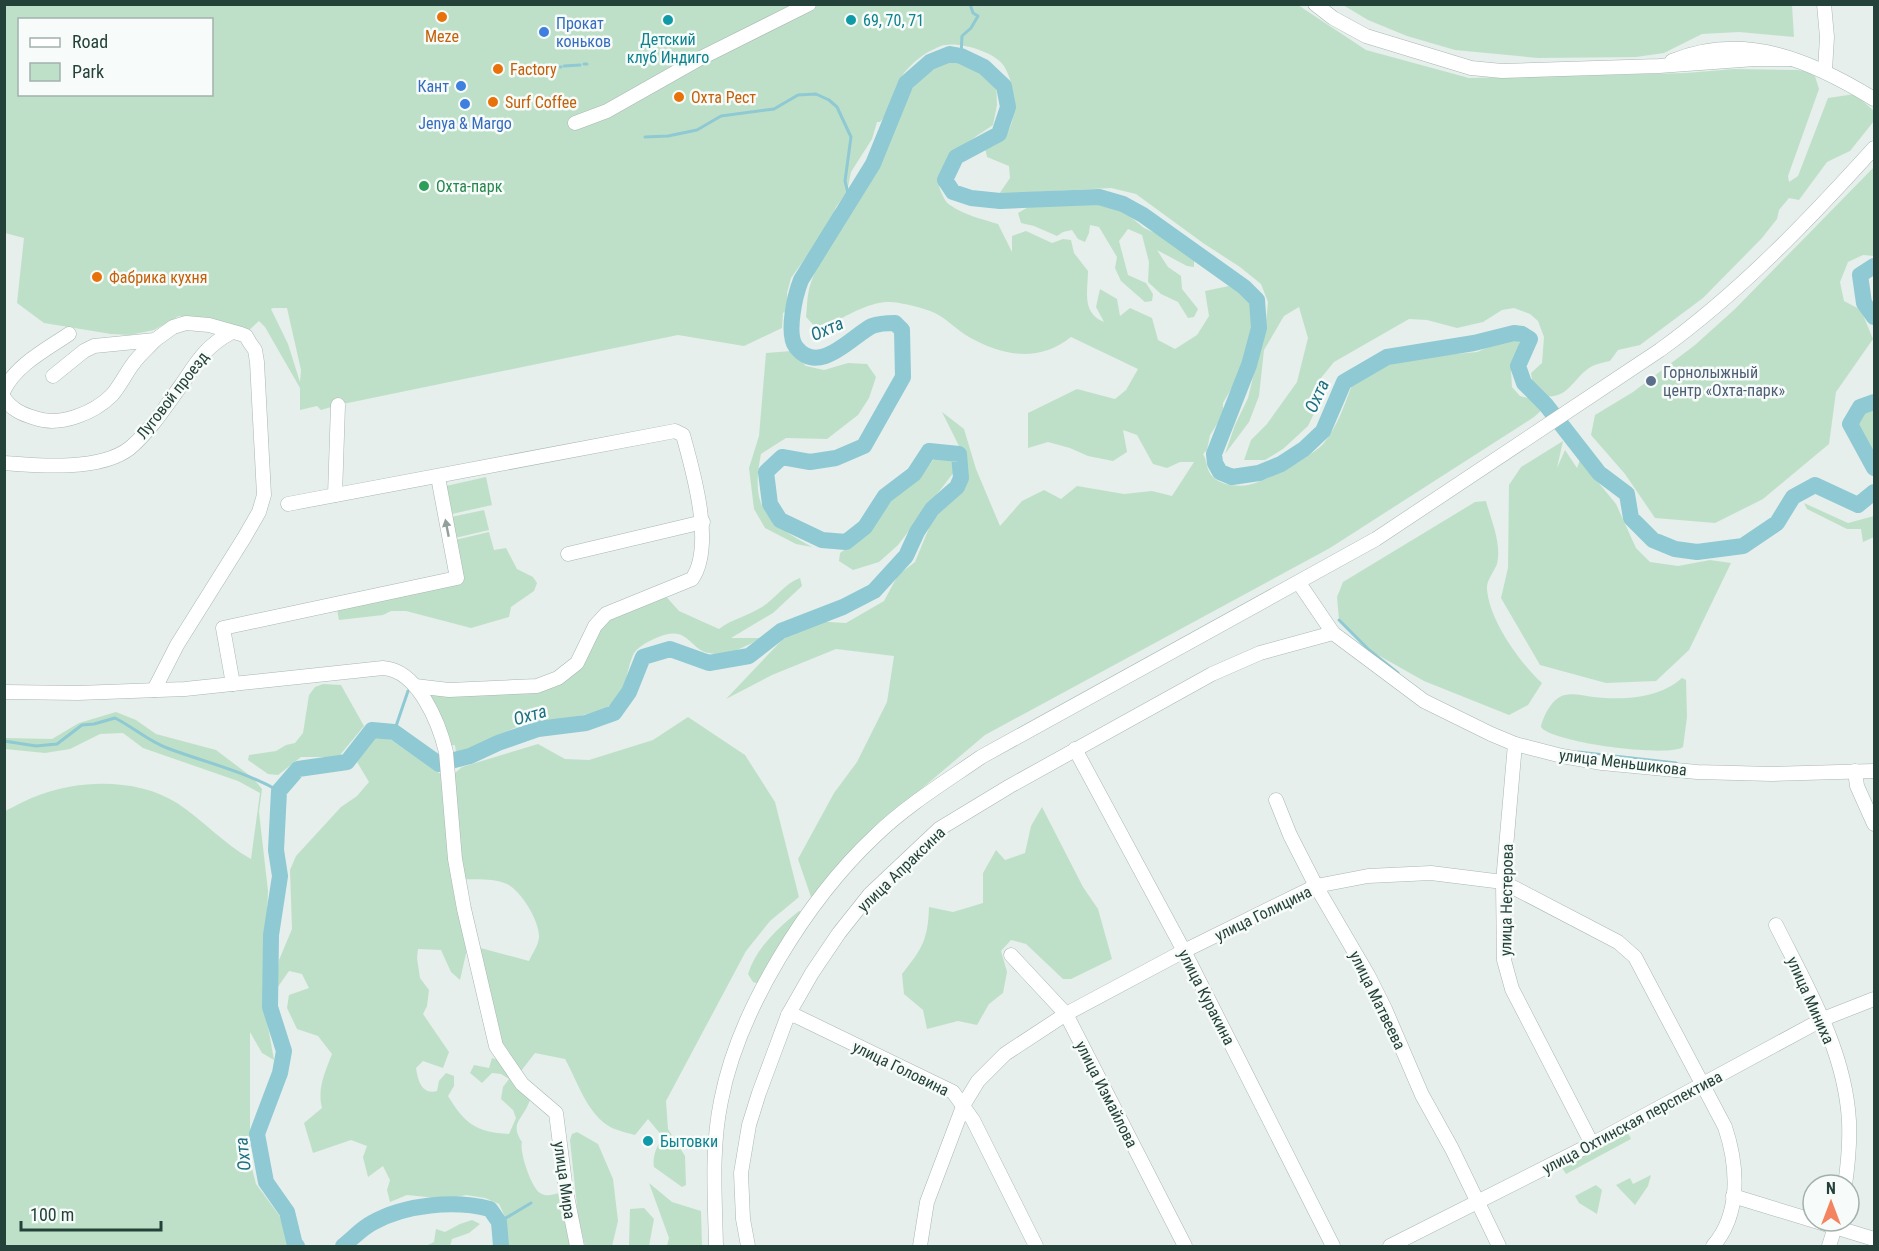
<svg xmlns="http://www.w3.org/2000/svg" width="1879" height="1251" font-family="'Roboto Condensed',sans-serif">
<rect width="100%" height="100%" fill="#e6efeb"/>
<g fill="#bfe0c8" fill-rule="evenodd">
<path d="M5 5H1298L1366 50 1469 78 1686 73 1734 69 1798 70 1814 73 1819 89 1788 176 1789 182 1798 176 1828 98 1855 94 1874 111V121L1850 151 1827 162 1799 200 1789 198 1779 210 1777 219 1762 238 1703 298 1640 345 1618 350 1610 361C1605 362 1600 363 1595 365 1574 373 1571 401 1542 396L1533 386 1531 373 1542 363 1544 337 1538 321 1530 314 1514 308 1502 310 1483 322 1457 328 1427 320 1409 319 1334 362 1321 378 1319 403 1308 426 1283 449 1265 460H1244L1251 440 1267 424 1297 382 1308 338 1299 307 1284 316 1264 350 1259 396 1249 422 1225 454 1235 425 1248 398 1266 323 1268 302 1261 284 1240 267 1203 243 1136 194 1111 188 999 194 1010 178 1009 166 987 157 985 148C991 145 1001 142 1005 136 1019 119 1015 84 1004 66 995 52 961 42 945 45 941 45 933 50 928 52 915 60 900 74 895 89 890 102 891 112 880 122H877L872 139 851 172 847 192 836 207 829 225 791 278 787 293 788 309 783 313 782 328 744 346 678 335 338 405 321 410 317 406 300 410V388L265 327 259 321 246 333 179 316 154 330 130 335 111 334 44 323 17 303 24 238 5 233ZM20 20H212V94H20ZM273 308H287L301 370 300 382 288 344 271 309Z"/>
<polygon points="1343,5 1792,5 1794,37 1739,32 1702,34 1664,53 1636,57 1538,58 1455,50 1407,36 1368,20"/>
<path d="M944 61C965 60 979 68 996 80L997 105 993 125C974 138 926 166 942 194 944 198 946 203 950 205 964 215 982 219 998 224L1012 252V236L1026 231 1052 243 1063 239 1071 240 1074 253 1088 271C1088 290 1081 313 1104 322L1096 307 1100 289 1117 299 1120 316 1130 308 1152 318 1158 340 1175 349 1197 335 1209 316 1205 291 1229 286 1245 294 1254 312V335L1234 384 1223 403V415L1210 435 1207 450 1203 454C1207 459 1206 471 1213 477 1221 485 1238 487 1248 485 1265 482 1313 456 1324 443 1338 425 1344 406 1352 385L1392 363 1422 357 1477 352 1498 343 1517 339 1522 346 1511 371 1512 387 1520 396 1532 399 1543 409 1534 417 1330 548 985 735 868 834 811 897 798 859 834 793 857 762 887 702 894 656 836 649 772 675 726 699 782 640 813 621 846 623 884 601 898 575 915 562 936 511 961 489 962 452 942 412 964 429 976 469 1000 526 1022 501 1044 490 1061 499 1077 486 1124 494 1152 491 1172 496 1194 462H1180L1167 468 1153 464 1137 435 1123 430 1127 452 1113 461 1088 456 1070 448 1048 442 1028 448V413L1077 389 1115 399 1126 390 1138 369 1071 337C1038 363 1003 356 969 337 957 330 947 319 935 313 925 308 897 301 886 302 863 304 839 320 819 331L806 317C807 308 807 298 809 289 816 264 838 225 853 203 860 192 869 183 875 173 900 131 895 87 944 61Z"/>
<polygon points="1874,167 1874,256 1863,255 1848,262 1840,282 1844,301 1861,310 1873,339 1836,392 1829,444 1763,499 1715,523 1655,518 1625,474 1591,435 1595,415 1633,392 1695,345 1735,309"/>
<polygon points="1092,203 1108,206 1122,210 1144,228 1177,243 1194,257 1194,267 1187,266 1157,250 1168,267 1181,276 1182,289 1198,309 1194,317 1188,318 1178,302 1161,294 1148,282 1149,262 1142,235 1128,229 1119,241 1128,275 1146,283 1153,294 1152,301 1145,302 1121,281 1115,268 1117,257 1099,227 1090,225 1089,233 1085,242 1078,239 1072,230 1063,232 1057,236 1034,226 1021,223 1018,213 1032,205"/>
<path d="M791 351 806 366 824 370 848 363 867 364 876 377 869 398 858 415 827 439 786 438 761 454C750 508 766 522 812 547L796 544 765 528 754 509 749 468 759 436 766 353Z"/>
<polygon points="1874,408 1874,458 1857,424 1863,412"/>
<polygon points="1563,441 1557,468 1565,450 1577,468 1580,460 1616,504 1636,548 1650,562 1678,566 1710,560 1731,563 1689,650 1656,681 1606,683 1540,665 1501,598 1508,568 1509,485 1521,467"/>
<polygon points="944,455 953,456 955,466 954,472 898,545 879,562 853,570 839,561 840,553 861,538 890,500 922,475 934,459"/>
<polygon points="486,477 492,505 452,514 446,486"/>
<path d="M1486 501C1491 520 1502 544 1497 564 1494 572 1486 581 1487 589 1489 620 1520 663 1542 683L1528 705 1509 715 1424 681 1369 650 1339 620 1337 597 1343 582 1475 502Z"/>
<polygon points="1804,503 1848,523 1874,516 1874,537 1863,542 1861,529 1847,529 1807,509"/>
<polygon points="484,510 489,530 455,538 451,517"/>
<polygon points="489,532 494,550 506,548 517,569 533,577 537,583 534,591 511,607 509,617 471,628 406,611 391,611 383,615 339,620 336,604 457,578 455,540"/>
<path d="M800 578 802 586 773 613 731 638H761C745 647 727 657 709 653 688 649 689 623 656 638 649 641 639 646 634 653 625 671 629 691 609 706 603 711 591 713 583 715 562 719 540 720 520 726 498 734 478 746 456 753L455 745 449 746 415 686H537L577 663 595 626 662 592 679 611 719 629C732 619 748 616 762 607 776 598 784 584 800 578Z"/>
<path d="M1682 678 1686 680 1687 717 1683 747C1667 758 1550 742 1541 727 1543 716 1553 697 1565 695 1574 693 1585 696 1593 697 1624 700 1658 699 1682 678Z"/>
<polygon points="323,684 341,685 364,726 340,755 331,757 301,757 278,775 268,774 248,760 249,755 276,751 286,745 295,743 303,733 309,695 315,687"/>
<path d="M116 712 136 720 156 734 216 750 253 778 262 789 259 812 268 891 264 1004 274 1060 262 1053 250 1032V1161L256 1184 279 1215 291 1246H5V811C17 805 30 798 42 794 83 779 140 779 177 803 203 820 225 845 251 859L260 793 238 781 143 748 123 733 100 734 70 749 45 753 5 749V738L52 739 79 723Z"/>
<path d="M688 717 745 755 775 802 799 897 770 921 746 951 666 1101 668 1129 685 1156 686 1185 682 1187 654 1167C652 1157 657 1145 663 1137L648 1119 635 1135C628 1133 619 1131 612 1128 587 1115 578 1082 565 1059L535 1053 521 1071 500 1042 477 947 529 961C532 954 540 943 539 935 538 919 521 891 507 884 492 877 472 880 455 879L467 949 460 980 451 972 441 950 418 949 417 958 420 978 429 990 427 1006 423 1014 449 1052 443 1068 423 1061 416 1068C418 1081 422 1095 437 1091L439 1081 446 1073 454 1076V1086L448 1096C465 1124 476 1132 509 1134L516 1118 513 1110 501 1099 503 1087 509 1079 501 1074 492 1073 482 1083 470 1073 474 1065 489 1068 492 1058 505 1062 535 1088C532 1094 530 1101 527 1107 519 1122 511 1125 522 1142 519 1151 531 1187 540 1193 546 1197 552 1195 559 1193L571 1246H506V1219L499 1204 485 1198 466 1195 447 1199 407 1195 390 1202 387 1190 390 1180 383 1166 368 1177 363 1157 367 1146 351 1140 313 1153 304 1123 322 1108C317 1089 325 1072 332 1054L318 1036 297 1029 287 1008 289 995 309 988 302 974 289 971 275 991 279 960 292 929 290 870 296 856 341 807 357 796 369 782 357 762 372 737 391 740 448 779 462 767 538 744 565 759 589 760 653 740Z"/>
<path d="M1042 807 1083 887 1098 909 1112 959 1071 979H1063L1026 944 1011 940 1001 951 1007 972 1003 993 989 1004 977 1025 958 1021 927 1029 923 1010 904 994 902 974C922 949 928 940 929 907L953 912 983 903V873L996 850 1005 860 1025 853 1031 826Z"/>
<path d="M799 911 804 912 760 984 753 982 748 974C756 948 779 927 799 911Z"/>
<polygon points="1627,1131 1631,1139 1566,1174 1561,1166"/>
<polygon points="577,1132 598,1144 613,1179 618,1221 612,1246 585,1246 578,1216 570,1140 572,1134"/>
<polygon points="1651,1175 1648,1186 1635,1205 1616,1185 1630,1178 1633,1184"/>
<polygon points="649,1183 672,1202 701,1211 702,1246 667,1246 669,1238"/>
<polygon points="1596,1185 1602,1190 1597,1214 1579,1203 1575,1196"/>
<polygon points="644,1208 654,1219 649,1246 629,1246 630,1209"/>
<polygon points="472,1220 480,1224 469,1233 452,1239 450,1246 426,1246 434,1242 436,1229 445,1232 460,1224"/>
</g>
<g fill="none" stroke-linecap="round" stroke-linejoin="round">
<g stroke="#8ec9d4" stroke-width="3">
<polyline points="961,56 962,36 971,28 978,16 973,13 970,4"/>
<polyline points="584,64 587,64"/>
<polyline points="564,66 580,65"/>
<polyline points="560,67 561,67"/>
<polyline points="645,137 668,136 697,130 721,116 774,109 798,95 816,94 829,100 837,107 851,137 845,181 850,201"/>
<polyline points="1339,620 1369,650 1398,673"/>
<polyline points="394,732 408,691"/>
<path d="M4 741 36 746 57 744 82 725 94 724 115 718C133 727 148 741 167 748 204 762 244 771 279 791"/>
<polyline points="1578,752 1676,763"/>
<polyline points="499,1222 531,1203"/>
</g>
<g stroke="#8ec9d4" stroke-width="16">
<polyline points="1874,266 1860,275 1864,303 1874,317"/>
<polyline points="1874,402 1860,407 1850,424 1874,468"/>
<path d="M297 1246 295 1245 287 1212 266 1182 257 1134 280 1073 284 1051 270 1007 271 935 280 876 276 850 279 791 298 769 347 762 372 730 394 732 439 764 470 756 498 743 538 729 586 723 614 713 629 692 643 657 670 649 709 663 749 656 781 631 843 607 874 591 906 556 917 532 932 509 957 487 961 478 959 454 929 451 914 474 885 496 865 527 846 542 822 540 780 520 770 504 766 472 782 457 810 462 836 458 864 446 903 377 902 330 895 323C887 323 880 323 872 326 852 336 819 377 796 347 786 334 795 295 801 280L873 164 906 83 930 62 950 54 961 56 984 67 1004 86 1008 107 999 134 956 157 945 180 953 192 971 198 1000 201 1099 197 1123 204 1143 215 1244 287 1257 300 1259 328 1249 365 1214 454 1215 463 1220 472 1232 477 1259 473 1281 464 1304 449 1323 431 1344 382 1387 357 1474 343 1514 333 1522 334 1530 339 1518 366 1524 383 1546 405 1599 473 1627 494 1631 518 1653 540 1675 549 1697 552 1743 546 1777 523 1793 497 1815 485 1858 505 1874 492"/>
<path d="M343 1246C352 1239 362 1228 372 1223 405 1204 455 1200 490 1209L499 1222 501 1246"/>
</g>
<defs>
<g id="minor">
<polyline points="1315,4 1333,18 1366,36 1471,68 1502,71 1659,66 1755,59 1791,59"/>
<polyline points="1824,4 1827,37 1825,70"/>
<path d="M1672 61C1745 31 1812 61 1874 99"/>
<polyline points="575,123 607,111 699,59 809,4"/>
<polyline points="53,376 84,351 94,346 155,340 173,327 186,323 209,325 241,334 246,336 250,343 255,350 257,362 264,495 259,512 244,538 177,645 154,690"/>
<path d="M4 390C16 365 47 349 69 334"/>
<path d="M4 398C12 410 22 414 35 418 60 427 94 413 112 395 120 386 126 373 133 364 139 355 148 348 155 340"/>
<path d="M4 463C40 466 101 471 130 448 151 430 166 406 182 384 198 360 206 346 232 332"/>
<polyline points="335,495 338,405"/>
<path d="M288 504 675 431 683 435C693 471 715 546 692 579L606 614 595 626 577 663 558 678 537 686 449 690 415 686"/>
<polyline points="568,554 703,522"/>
<polyline points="1299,583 1333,633 1424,701 1491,734 1515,744 1562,756 1602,763 1697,772 1772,774 1874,771"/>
<polyline points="233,684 223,628 457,578 438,477"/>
<path d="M4 692 78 693 185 689 383 668C418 670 439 723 446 752L455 859 464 909 496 1046 522 1084 556 1113 566 1191 577 1246"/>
<polyline points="1515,744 1503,882 1504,960 1512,989 1592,1144"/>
<polyline points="1075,749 1184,951 1333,1246"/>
<polyline points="1855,771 1857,786 1874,824"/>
<polyline points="1276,800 1290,835 1316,886 1368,975 1385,1009 1422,1095 1452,1149 1499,1246"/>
<path d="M1776 925C1807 987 1845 1050 1849 1121 1850 1142 1848 1164 1845 1185"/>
<polyline points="1011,955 1066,1014 1185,1246"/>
<polyline points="788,1015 796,1016 953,1092 973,1120 1036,1246"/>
<polyline points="1733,1196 1874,1239"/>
<path d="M716 1246C715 1198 711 1149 721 1101 738 1010 808 899 875 836 907 805 945 782 981 757L1376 539 1660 350C1740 292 1808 221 1874 148"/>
<polyline points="748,1246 743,1219 741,1173 749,1125 759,1093 788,1015 812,973 839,933 870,894 939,829 1010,786 1212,674 1260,653 1333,633"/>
<path d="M920 1246 927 1202 964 1104 978 1081 1005 1054 1066 1014 1184 951 1316 886 1368 876 1431 873 1503 882 1618 942 1635 957 1725 1127C1738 1166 1741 1214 1713 1246"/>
<polyline points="1390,1246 1592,1144 1823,1019 1874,999"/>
<polyline points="1829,1246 1837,1221"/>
</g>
</defs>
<use href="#minor" stroke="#a8b8b2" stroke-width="15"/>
<use href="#minor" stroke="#fff" stroke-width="14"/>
</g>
<defs><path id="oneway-solid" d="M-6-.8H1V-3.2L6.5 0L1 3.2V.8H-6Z" transform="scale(1.5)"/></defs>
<use fill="#92a09c" href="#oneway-solid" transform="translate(447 528) rotate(-101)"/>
<g fill="#e8710a" stroke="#f7fbf9" stroke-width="2">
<circle cx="442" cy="17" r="6"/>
<circle cx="498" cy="69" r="6"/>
<circle cx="679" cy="97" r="6"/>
<circle cx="493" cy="102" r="6"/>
<circle cx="97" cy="277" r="6"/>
</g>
<g fill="#0f9aa8" stroke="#f7fbf9" stroke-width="2">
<circle cx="668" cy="20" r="6"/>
<circle cx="851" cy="20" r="6"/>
<circle cx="648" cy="1141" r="6"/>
</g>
<g fill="#3f7fe0" stroke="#f7fbf9" stroke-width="2">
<circle cx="544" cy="32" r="6"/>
<circle cx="461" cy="86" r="6"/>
<circle cx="465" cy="104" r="6"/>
</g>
<circle fill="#2e9e5b" stroke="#f7fbf9" stroke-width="2" cx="424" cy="186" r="6"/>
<circle fill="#5c6f8a" stroke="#f7fbf9" stroke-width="2" cx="1651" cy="381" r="6"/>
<g text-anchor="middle" stroke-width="5" stroke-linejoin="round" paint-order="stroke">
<g font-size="16" fill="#0d838f" stroke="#f7fbf9" text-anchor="start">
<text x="863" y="26">69, 70, 71</text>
<text x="668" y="45" text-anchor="middle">Детский<tspan x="668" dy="18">клуб Индиго</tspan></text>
<text x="660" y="1147">Бытовки</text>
</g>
<g font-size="16" fill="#366cbe" stroke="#f7fbf9" text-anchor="start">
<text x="556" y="29">Прокат<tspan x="556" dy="18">коньков</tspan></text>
<text x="449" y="92" text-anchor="end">Кант</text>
<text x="465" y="129" text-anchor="middle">Jenya &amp; Margo</text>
</g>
<g font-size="16" fill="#c56008" stroke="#f7fbf9" text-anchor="start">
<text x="442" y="42" text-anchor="middle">Meze</text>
<text x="510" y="75">Factory</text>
<text x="691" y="103">Охта Рест</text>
<text x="505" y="108">Surf Coffee</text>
<text x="109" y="283">Фабрика кухня</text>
</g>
<g font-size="16" fill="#27864d" stroke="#f7fbf9" text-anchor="start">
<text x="436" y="192">Охта-парк</text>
</g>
<g font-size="16" fill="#4e5e75" stroke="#f7fbf9" text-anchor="start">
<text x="1663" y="378">Горнолыжный<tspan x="1663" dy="18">центр «Охта-парк»</tspan></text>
</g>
<g font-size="16" fill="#24423a" stroke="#f7fbf9">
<text transform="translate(172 395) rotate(-52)" y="6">Луговой проезд</text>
<text transform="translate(1623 762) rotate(7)" y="6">улица Меньшикова</text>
<text transform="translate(901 869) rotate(-44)" y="6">улица Апраксина</text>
<text transform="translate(1506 900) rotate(-89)" y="6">улица Нестерова</text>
<text transform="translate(1263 913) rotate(-26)" y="6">улица Голицина</text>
<text transform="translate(1207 997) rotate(63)" y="6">улица Куракина</text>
<text transform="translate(1378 1000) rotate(64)" y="6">улица Матвеева</text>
<text transform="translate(1811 1000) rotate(66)" y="6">улица Миниха</text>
<text transform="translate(901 1068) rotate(26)" y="6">улица Головина</text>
<text transform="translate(1107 1094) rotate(63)" y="6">улица Измайлова</text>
<text transform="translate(1632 1122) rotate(-28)" y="6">улица Охтинская перспектива</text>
<text transform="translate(565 1180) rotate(82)" y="6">улица Мира</text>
</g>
<g font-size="18" font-style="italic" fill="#1c6f80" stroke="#f7fbf9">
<text transform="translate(827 329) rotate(-24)" y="6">Охта</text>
<text transform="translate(1317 396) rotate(-66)" y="6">Охта</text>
<text transform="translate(530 715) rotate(-16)" y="6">Охта</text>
<text transform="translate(243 1154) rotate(-96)" y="6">Охта</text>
</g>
</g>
<rect width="1879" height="1251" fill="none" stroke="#24423a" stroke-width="12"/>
<rect x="18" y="18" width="195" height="78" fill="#f7fbf9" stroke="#a3b1ad" stroke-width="1.5"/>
<rect x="30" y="38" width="30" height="9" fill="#ffffff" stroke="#a3b1ad" stroke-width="1.5"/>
<text x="72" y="48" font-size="18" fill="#24423a">Road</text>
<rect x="30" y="63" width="30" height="18" fill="#bfe0c8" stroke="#a3b1ad" stroke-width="1.5"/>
<text x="72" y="78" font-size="18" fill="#24423a">Park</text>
<g transform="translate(1831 1203)"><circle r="28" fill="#f7fbf9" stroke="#a3b1ad" stroke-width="1.5"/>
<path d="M0-4.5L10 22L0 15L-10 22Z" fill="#f4845f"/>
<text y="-9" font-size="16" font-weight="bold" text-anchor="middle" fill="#24423a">N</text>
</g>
<path d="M21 1221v9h140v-9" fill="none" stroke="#24423a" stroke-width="3"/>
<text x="30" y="1221" font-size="18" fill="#24423a" stroke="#f7fbf9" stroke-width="4.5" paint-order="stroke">100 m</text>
</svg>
